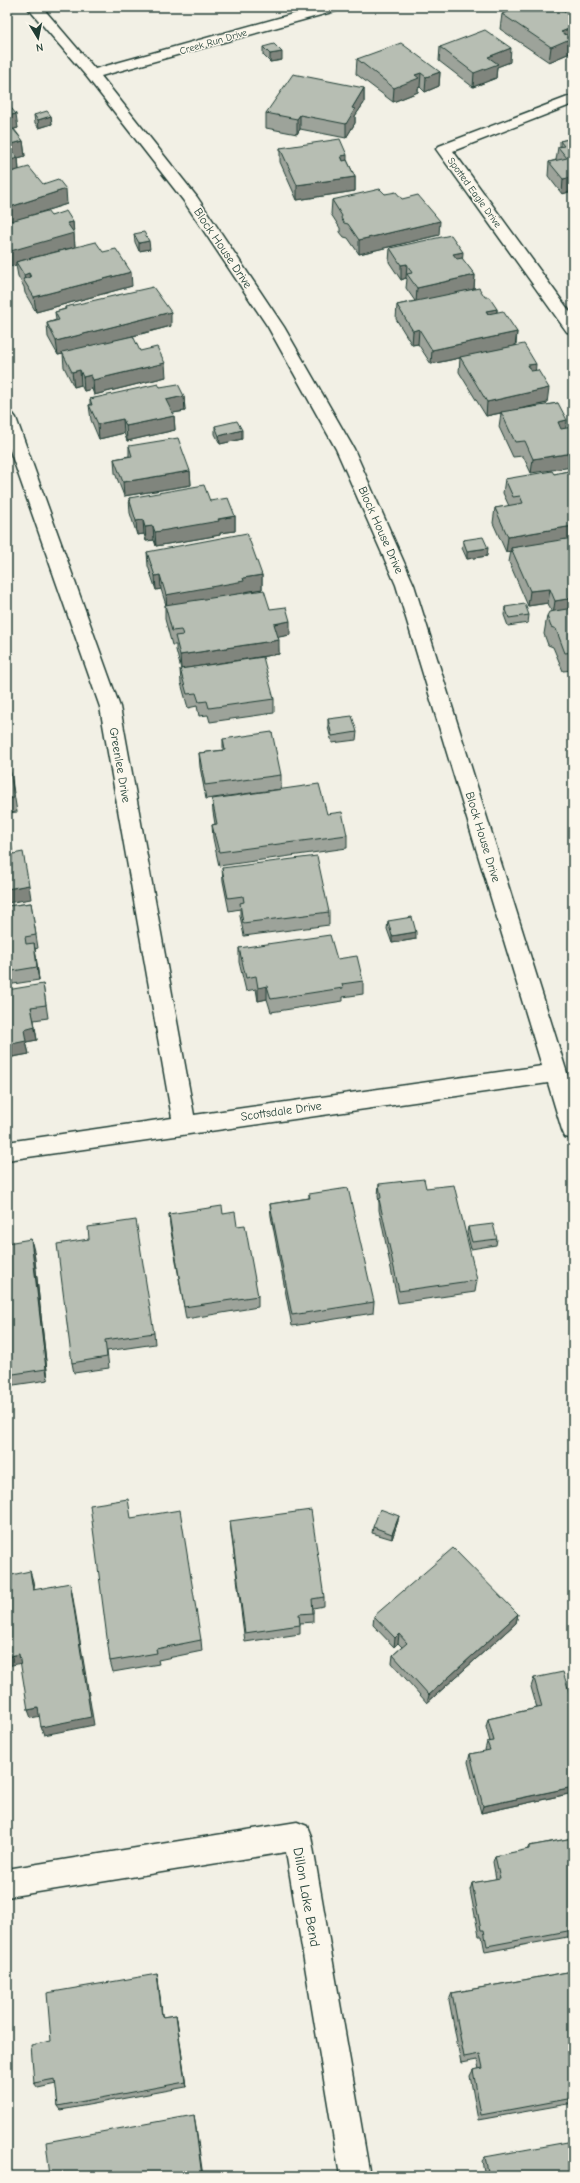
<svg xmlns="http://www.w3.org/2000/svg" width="580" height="2183" font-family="'Comic Neue',sans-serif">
<rect width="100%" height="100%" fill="#f2f0e5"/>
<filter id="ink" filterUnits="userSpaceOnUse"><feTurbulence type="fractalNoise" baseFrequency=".025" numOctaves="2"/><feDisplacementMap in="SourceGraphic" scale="8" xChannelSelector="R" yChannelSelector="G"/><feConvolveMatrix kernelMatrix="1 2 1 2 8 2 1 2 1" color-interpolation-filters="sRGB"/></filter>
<g filter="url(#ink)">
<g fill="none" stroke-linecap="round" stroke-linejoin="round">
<defs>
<g id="minor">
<polygon points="27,7 42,7 95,69 318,7 341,7 339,10 101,76 197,197 284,327 354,449 414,585 567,1073 573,1094 573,1139 565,1137 562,1130 548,1083 7,1160 7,1142 172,1118 100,707 7,442 7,413 13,414 16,418 120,707 194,1115 542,1066 396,585 336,449 268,327 183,200 87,77"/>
<polygon points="573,95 573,104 453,151 573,316 573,333 567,332 436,149 439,146"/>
<polygon points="297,1822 307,1826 311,1836 370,2176 340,2176 286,1852 7,1897 7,1869"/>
</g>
</defs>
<use href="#minor" stroke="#1f3d34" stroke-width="3"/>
<use href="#minor" fill="#fbf7ec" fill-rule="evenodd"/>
</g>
<g fill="#9da39a" stroke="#1f3d34">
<polygon points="502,14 571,41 570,53 549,62 500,29"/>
<polygon points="263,47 282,60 270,62 263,55"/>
<polygon points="440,47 510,62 497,67 496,78 473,87 439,61"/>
<polygon points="357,59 440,72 439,86 425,92 420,87 418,88 418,92 393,102 356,74"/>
<polygon points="364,88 364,103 355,116 355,123 346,138 300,129 297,134 266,128 266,113"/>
<polygon points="7,103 18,128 14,129 23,141 25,156 18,158 19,170 43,184 67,204 18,219 51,216 73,222 75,247 103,252 132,286 36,312 25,293 24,287 18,276 16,265 8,267 7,266"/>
<polygon points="34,115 51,116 52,124 39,128 35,123"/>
<polygon points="573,138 573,209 570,206 572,191 562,194 548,176 549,162 556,160 558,147 560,147 560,141"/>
<polygon points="280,148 347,160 355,177 355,191 297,200 280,162"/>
<polygon points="385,194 402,199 439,235 359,254 348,238 344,237 340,232 340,228 331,214 332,200"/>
<polygon points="134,234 150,249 139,251 135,242"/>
<polygon points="390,248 462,259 475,275 474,289 485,297 497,309 497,312 517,332 516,346 536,371 547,403 510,411 558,403 531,473 523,456 513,457 499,427 501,413 486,416 459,372 460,358 431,364 418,344 412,345 396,319 397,305 415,301 406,288 407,279 406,278 401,280 389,262"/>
<polygon points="65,307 171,326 126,338 166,377 94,395 92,389 84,391 81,385 74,387 64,367 63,354 58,355 48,337 47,323 56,320 55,312 65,309"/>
<polygon points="160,387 184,396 185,411 173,413 174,416 175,430 127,441 124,433 99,439 91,420 89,405 90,405 90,399"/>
<polygon points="215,426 242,439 220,444 215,434"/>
<polygon points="129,446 190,471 191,485 124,496 115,473 114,459 129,456"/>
<polygon points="573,470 573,670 563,671 553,647 548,645 544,634 547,616 551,611 548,603 528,606 509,562 511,551 506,552 493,523 495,508 509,506 503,493 505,479 554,474"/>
<polygon points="129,498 210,501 235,516 235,531 220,533 220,535 156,546 154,540 146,541 144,534 137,535 130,513"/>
<polygon points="463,540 487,556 467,559 462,548"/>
<polygon points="147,552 262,575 262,589 244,592 244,593 270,609 290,635 278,637 279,654 208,665 274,699 274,713 210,722 208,715 199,716 197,706 188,708 181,683 180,669 181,669 176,650 176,645 172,645 165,619 165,605 166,605 161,589 156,590 148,566"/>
<polygon points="505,607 529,615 528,623 508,626 504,615"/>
<polygon points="7,717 11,745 7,746"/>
<polygon points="328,719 357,732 356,740 332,743 328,727"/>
<polygon points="223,739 281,775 281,789 206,799 200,767 199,753 223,750"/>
<polygon points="7,768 10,768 17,812 7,813"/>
<polygon points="212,799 327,814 347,835 347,848 219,866 213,838 212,825 215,824 213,812"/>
<polygon points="222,868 329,912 329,925 244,936 240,916 240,909 229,911 223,881"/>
<polygon points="31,903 38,948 35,949 39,980 7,985 7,906"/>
<polygon points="388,921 416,939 392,943 387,929"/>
<polygon points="239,948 337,959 363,981 363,994 343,997 343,1001 271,1012 267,999 258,1001 256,989 246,991 239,962"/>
<polygon points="43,984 48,1018 34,1020 37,1040 26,1042 29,1054 7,1058"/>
<polygon points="379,1184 477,1280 475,1292 398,1303 379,1210 379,1203 378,1196"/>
<polygon points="309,1194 374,1302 373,1313 292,1326 271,1216 270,1204 309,1198"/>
<polygon points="169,1214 223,1214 237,1226 258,1296 258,1307 186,1319 170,1226"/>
<polygon points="468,1227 497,1239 496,1245 471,1249 467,1233"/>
<polygon points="89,1239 154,1333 155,1344 107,1351 109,1368 74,1373 72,1363"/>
<polygon points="7,1243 34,1251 48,1380 7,1386"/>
<polygon points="131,1518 201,1640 202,1651 158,1660 159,1664 113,1672 110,1661"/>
<polygon points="230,1521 324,1597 324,1606 313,1608 313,1622 300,1623 300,1634 245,1642 231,1531"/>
<polygon points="398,1521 392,1539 372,1533 373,1527"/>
<polygon points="518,1614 516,1623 427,1703 392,1663 393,1655 402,1647 398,1643 394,1647 373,1625 374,1616"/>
<polygon points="534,1678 572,1701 573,1701 573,1793 481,1813 468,1762 470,1754 486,1751 485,1750 487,1742 490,1742 486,1727 488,1719 537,1708 531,1687"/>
<polygon points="573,1838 573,1936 485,1952 482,1936 479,1936 470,1890 472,1883 496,1879 493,1862 495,1856 527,1850 529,1846"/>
<polygon points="573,1971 573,2103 478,2120 470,2076 473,2070 479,2069 477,2060 461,2063 449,2000 452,1993"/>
<polygon points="157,1974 158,1979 162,2017 176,2015 177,2020 186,2087 61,2110 58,2106 56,2084 38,2088 34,2083 51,2041"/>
<polygon points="485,2157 573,2176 485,2176 482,2161"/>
</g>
<g fill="#80857d" stroke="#1f3d34">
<polygon points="573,27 573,40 571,41 570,53 549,62 551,47 561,32"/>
<polygon points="511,48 510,62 497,67 496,78 473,87 474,73 488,57"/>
<polygon points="282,52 282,60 270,62 270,54"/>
<polygon points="440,72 439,86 425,92 426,77"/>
<polygon points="421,73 420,87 418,88 418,92 393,102 394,88 415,75"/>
<polygon points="364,88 364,103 355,116 355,123 346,138 346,124 352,108"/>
<polygon points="16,114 18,128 7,131 7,116"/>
<polygon points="300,115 300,129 297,134 297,119"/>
<polygon points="51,116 52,124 39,128 38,120"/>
<polygon points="23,141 25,156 18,158 19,172 7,176 7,161 8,145"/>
<polygon points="347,155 347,170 341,156"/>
<polygon points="355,177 355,191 297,200 297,185"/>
<polygon points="573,177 573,191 562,194 563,179"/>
<polygon points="66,189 67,204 7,223 7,208"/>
<polygon points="440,221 439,235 359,254 359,240"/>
<polygon points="73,222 75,247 16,262 16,265 8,267 7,252 67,223"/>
<polygon points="149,241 150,249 139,251 139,243"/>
<polygon points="463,252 462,267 453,254"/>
<polygon points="407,264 406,278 401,280 401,265"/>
<polygon points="131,272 132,286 36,312 34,297"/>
<polygon points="29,273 31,288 25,281 24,275"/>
<polygon points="475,275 474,289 416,303 417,288"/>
<polygon points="497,309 496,323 486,311"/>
<polygon points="171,312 171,326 63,354 62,352 63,354 58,355 56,341"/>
<polygon points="419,329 418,344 412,345 413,331"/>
<polygon points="517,332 515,346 431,364 432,350"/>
<polygon points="165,363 166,377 94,395 93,380"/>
<polygon points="536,364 535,378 528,365"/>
<polygon points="80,370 81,385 74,387 72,372"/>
<polygon points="91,375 92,389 84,391 83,377"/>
<polygon points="549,388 547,403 486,416 487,402"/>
<polygon points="184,396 185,411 167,414 166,400"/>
<polygon points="174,416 175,430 127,441 126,426"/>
<polygon points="123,419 124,433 99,439 98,424"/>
<polygon points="567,420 565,434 556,436 558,422"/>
<polygon points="242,430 242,439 220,444 219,436"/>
<polygon points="573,453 573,467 531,473 533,459"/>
<polygon points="190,471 191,485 124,496 123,482"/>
<polygon points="235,516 235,531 220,533 220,535 156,546 155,532"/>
<polygon points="143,520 144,534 137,535 136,521"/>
<polygon points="153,526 154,540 146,541 145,527"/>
<polygon points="573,526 573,540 511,548 511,551 506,552 508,537"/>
<polygon points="488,548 487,556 467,559 467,551"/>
<polygon points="160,575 161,589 156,590 155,576"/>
<polygon points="262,575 262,589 244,592 244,595 167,609 166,595 243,578"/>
<polygon points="550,589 548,603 528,606 530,591"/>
<polygon points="573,598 573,612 553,615 555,601"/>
<polygon points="290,621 290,635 274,638 274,624"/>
<polygon points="279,640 279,654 181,669 180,655"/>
<polygon points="29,885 31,899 7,903 7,889"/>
<polygon points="416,932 416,939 392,943 392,936"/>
<polygon points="34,943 36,956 39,980 37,967"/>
<polygon points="267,986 267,999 258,1001 258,988"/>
<polygon points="31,1007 37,1040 26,1042 29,1054 7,1058 7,1045 24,1030"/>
<polygon points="31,1239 34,1251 48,1380 46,1369"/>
<polygon points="399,1516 398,1521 392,1539 392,1534"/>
<polygon points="30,1571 33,1581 36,1600 33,1590"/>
<polygon points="70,1583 72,1592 94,1725 44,1735 41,1727"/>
<polygon points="518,1614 516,1623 427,1703 429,1695"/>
<polygon points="399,1634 398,1643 394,1647 395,1638"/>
<polygon points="19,1654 22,1663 7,1666 7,1657"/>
<polygon points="38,1708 41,1716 31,1718 28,1710"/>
<polygon points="573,1787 573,1793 481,1813 483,1806"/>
<polygon points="157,1974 158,1979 163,2023 162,2017"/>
<polygon points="176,2015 177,2020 186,2087 185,2082"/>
<polygon points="194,2115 195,2121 203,2176 202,2176"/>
</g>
<g fill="#b7beb3" stroke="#1f3d34">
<polygon points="519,7 558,7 573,17 573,27 561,32 572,38 551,47 502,14"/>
<polygon points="485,30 511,48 488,57 498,64 474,73 440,47"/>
<polygon points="401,43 440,72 426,77 421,73 415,75 419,78 394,88 357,59"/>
<polygon points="274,44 282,52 270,54 263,47"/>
<polygon points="293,74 364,88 352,108 355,109 346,124 300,115 297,119 266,113"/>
<polygon points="7,103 16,114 7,116"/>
<polygon points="47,111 51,116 38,120 34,115"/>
<polygon points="13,129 23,141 8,145 18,158 7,161 7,131"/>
<polygon points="573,138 573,177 563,179 549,162 567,158 558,147 564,146 560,141"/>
<polygon points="340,139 347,155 341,156 343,161 347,160 355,177 297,185 280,148"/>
<polygon points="29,167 43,184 58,179 66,189 7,208 7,173"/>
<polygon points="380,189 385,194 396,192 402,199 418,195 440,221 359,240 348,224 344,223 341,218 342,216 332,200"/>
<polygon points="47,211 51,216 66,211 73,222 67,223 74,233 7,252 7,230 9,229 7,226 7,222"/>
<polygon points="144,232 149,241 139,243 134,234"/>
<polygon points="451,235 463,252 453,254 457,259 462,258 475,275 417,288 407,274 412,273 407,264 401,265 390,248"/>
<polygon points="96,242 103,252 116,249 131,272 34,297 23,279 31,277 29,273 24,275 16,262"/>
<polygon points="153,287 171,312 56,341 47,323 59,320 55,312 66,309 65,307"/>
<polygon points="479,288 485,297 489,297 497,309 486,311 488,314 503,311 517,332 432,350 419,329 413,331 397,305"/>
<polygon points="133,336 140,351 157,347 165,363 93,380 91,375 83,377 80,370 72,372 62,352"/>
<polygon points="524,344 536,364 528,365 531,371 538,370 549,388 487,402 460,357"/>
<polygon points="158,384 160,387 178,384 184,396 166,400 174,416 126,426 123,419 98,424 89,405 92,405 90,399"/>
<polygon points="558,403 567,420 558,422 561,429 572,427 573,429 573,453 533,459 525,441 515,442 501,412"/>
<polygon points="237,421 242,430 219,436 215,426"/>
<polygon points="178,438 190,471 123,482 114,459 132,456 129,446"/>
<polygon points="573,470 573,526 508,537 495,508 523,503 520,496 513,497 505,479 552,471 554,474"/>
<polygon points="204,485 210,501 228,498 235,516 218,519 219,521 155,532 153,526 145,527 143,520 136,521 129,498"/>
<polygon points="247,533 262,575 243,578 244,581 166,595 160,575 155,576 147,552"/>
<polygon points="483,537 488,548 467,551 463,540"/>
<polygon points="573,538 573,598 555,601 550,589 530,591 511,548"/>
<polygon points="264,590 270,609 286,607 290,621 274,624 279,640 180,655 175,636 183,635 182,632 181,630 172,631 165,605"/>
<polygon points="525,604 529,615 509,618 505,607"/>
<polygon points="573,608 573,652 565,653 556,629 551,627 547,616 549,612"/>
<polygon points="263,657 274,699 209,708 207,701 199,702 196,693 187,694 180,669"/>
<polygon points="352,716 357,732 332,736 328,719"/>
<polygon points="7,718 9,731 7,732"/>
<polygon points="272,732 281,775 205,785 199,753 225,750 223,739"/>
<polygon points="7,768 10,768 14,798 7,799"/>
<polygon points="319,784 327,814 342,812 347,835 219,852 212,825 217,824 212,799"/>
<polygon points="11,843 13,854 23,852 29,885 7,889 7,844"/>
<polygon points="317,856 329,912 243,923 240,903 244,902 243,896 228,898 222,868"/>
<polygon points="31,903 36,935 25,937 26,944 34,943 37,967 7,972 7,906"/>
<polygon points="412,917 416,932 392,936 388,921"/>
<polygon points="330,935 337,959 357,956 363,981 342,984 343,988 271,999 267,986 258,988 256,976 246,978 239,948"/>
<polygon points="43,984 46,1005 31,1007 35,1027 24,1030 26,1041 7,1045 7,990"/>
<polygon points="424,1179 426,1188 454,1185 477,1280 399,1291 379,1199 381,1198 379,1184"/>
<polygon points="348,1188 374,1302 292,1315 270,1204 310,1198 309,1194"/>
<polygon points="222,1206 223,1214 235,1212 237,1226 245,1225 258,1296 184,1307 169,1214"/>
<polygon points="136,1220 154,1333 105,1340 107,1357 72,1363 57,1244 89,1239 88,1227"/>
<polygon points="493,1224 497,1239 472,1242 468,1227"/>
<polygon points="31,1239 46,1369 7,1375 7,1243"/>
<polygon points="128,1499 131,1518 180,1510 201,1640 156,1649 157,1653 110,1661 90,1505"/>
<polygon points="380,1509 399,1516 392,1534 373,1527"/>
<polygon points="311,1510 324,1597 312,1599 313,1613 299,1614 300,1625 245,1633 230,1521"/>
<polygon points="453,1548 518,1614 429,1695 393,1655 407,1643 399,1634 395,1638 374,1616"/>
<polygon points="30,1571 33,1590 70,1583 91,1717 41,1727 38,1708 28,1710 19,1654 7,1657 7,1576"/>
<polygon points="563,1672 572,1701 573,1701 573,1787 483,1806 470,1754 490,1750 487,1742 494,1741 488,1719 542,1707 534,1678"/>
<polygon points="573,1838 573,1930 487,1946 484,1930 481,1930 472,1883 500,1878 495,1856 529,1849 529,1846"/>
<polygon points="573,1971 573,2098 481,2115 473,2070 483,2068 480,2054 464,2057 452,1993"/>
<polygon points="157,1974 162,2017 176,2015 185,2082 58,2106 55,2079 34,2083 31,2045 51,2041 47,1993"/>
<polygon points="194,2115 202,2176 50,2176 46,2142"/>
<polygon points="573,2141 573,2176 489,2176 485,2157"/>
</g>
</g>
<g text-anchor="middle" stroke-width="3" stroke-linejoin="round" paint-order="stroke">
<g font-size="10" fill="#1f3d34" stroke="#fbf7ec">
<text transform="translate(213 41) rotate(-16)" y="4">Creek Run Drive</text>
<text transform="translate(475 192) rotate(54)" y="4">Spotted Eagle Drive</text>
</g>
<g font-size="12" fill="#1f3d34" stroke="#fbf7ec">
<text transform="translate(223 248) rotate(56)" y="4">Block House Drive</text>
<text transform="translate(381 530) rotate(66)" y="4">Block House Drive</text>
<text transform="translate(120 765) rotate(80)" y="4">Greenlee Drive</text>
<text transform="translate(483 837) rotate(73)" y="4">Block House Drive</text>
<text transform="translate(281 1111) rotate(-8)" y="4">Scottsdale Drive</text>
</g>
<g font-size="14" fill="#1f3d34" stroke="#fbf7ec">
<text transform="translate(307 1897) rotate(80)" y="5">Dillon Lake Bend</text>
</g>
</g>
<rect width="580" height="2183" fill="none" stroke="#fbf7ec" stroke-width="24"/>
<rect x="12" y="12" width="556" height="2159" fill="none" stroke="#1f3d34" stroke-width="1.5" filter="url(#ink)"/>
<g transform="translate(38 38) rotate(170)" stroke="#fbf7ec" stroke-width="3" paint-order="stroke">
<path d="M0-3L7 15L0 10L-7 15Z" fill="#1f3d34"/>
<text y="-6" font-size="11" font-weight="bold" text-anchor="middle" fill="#1f3d34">N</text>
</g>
</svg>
